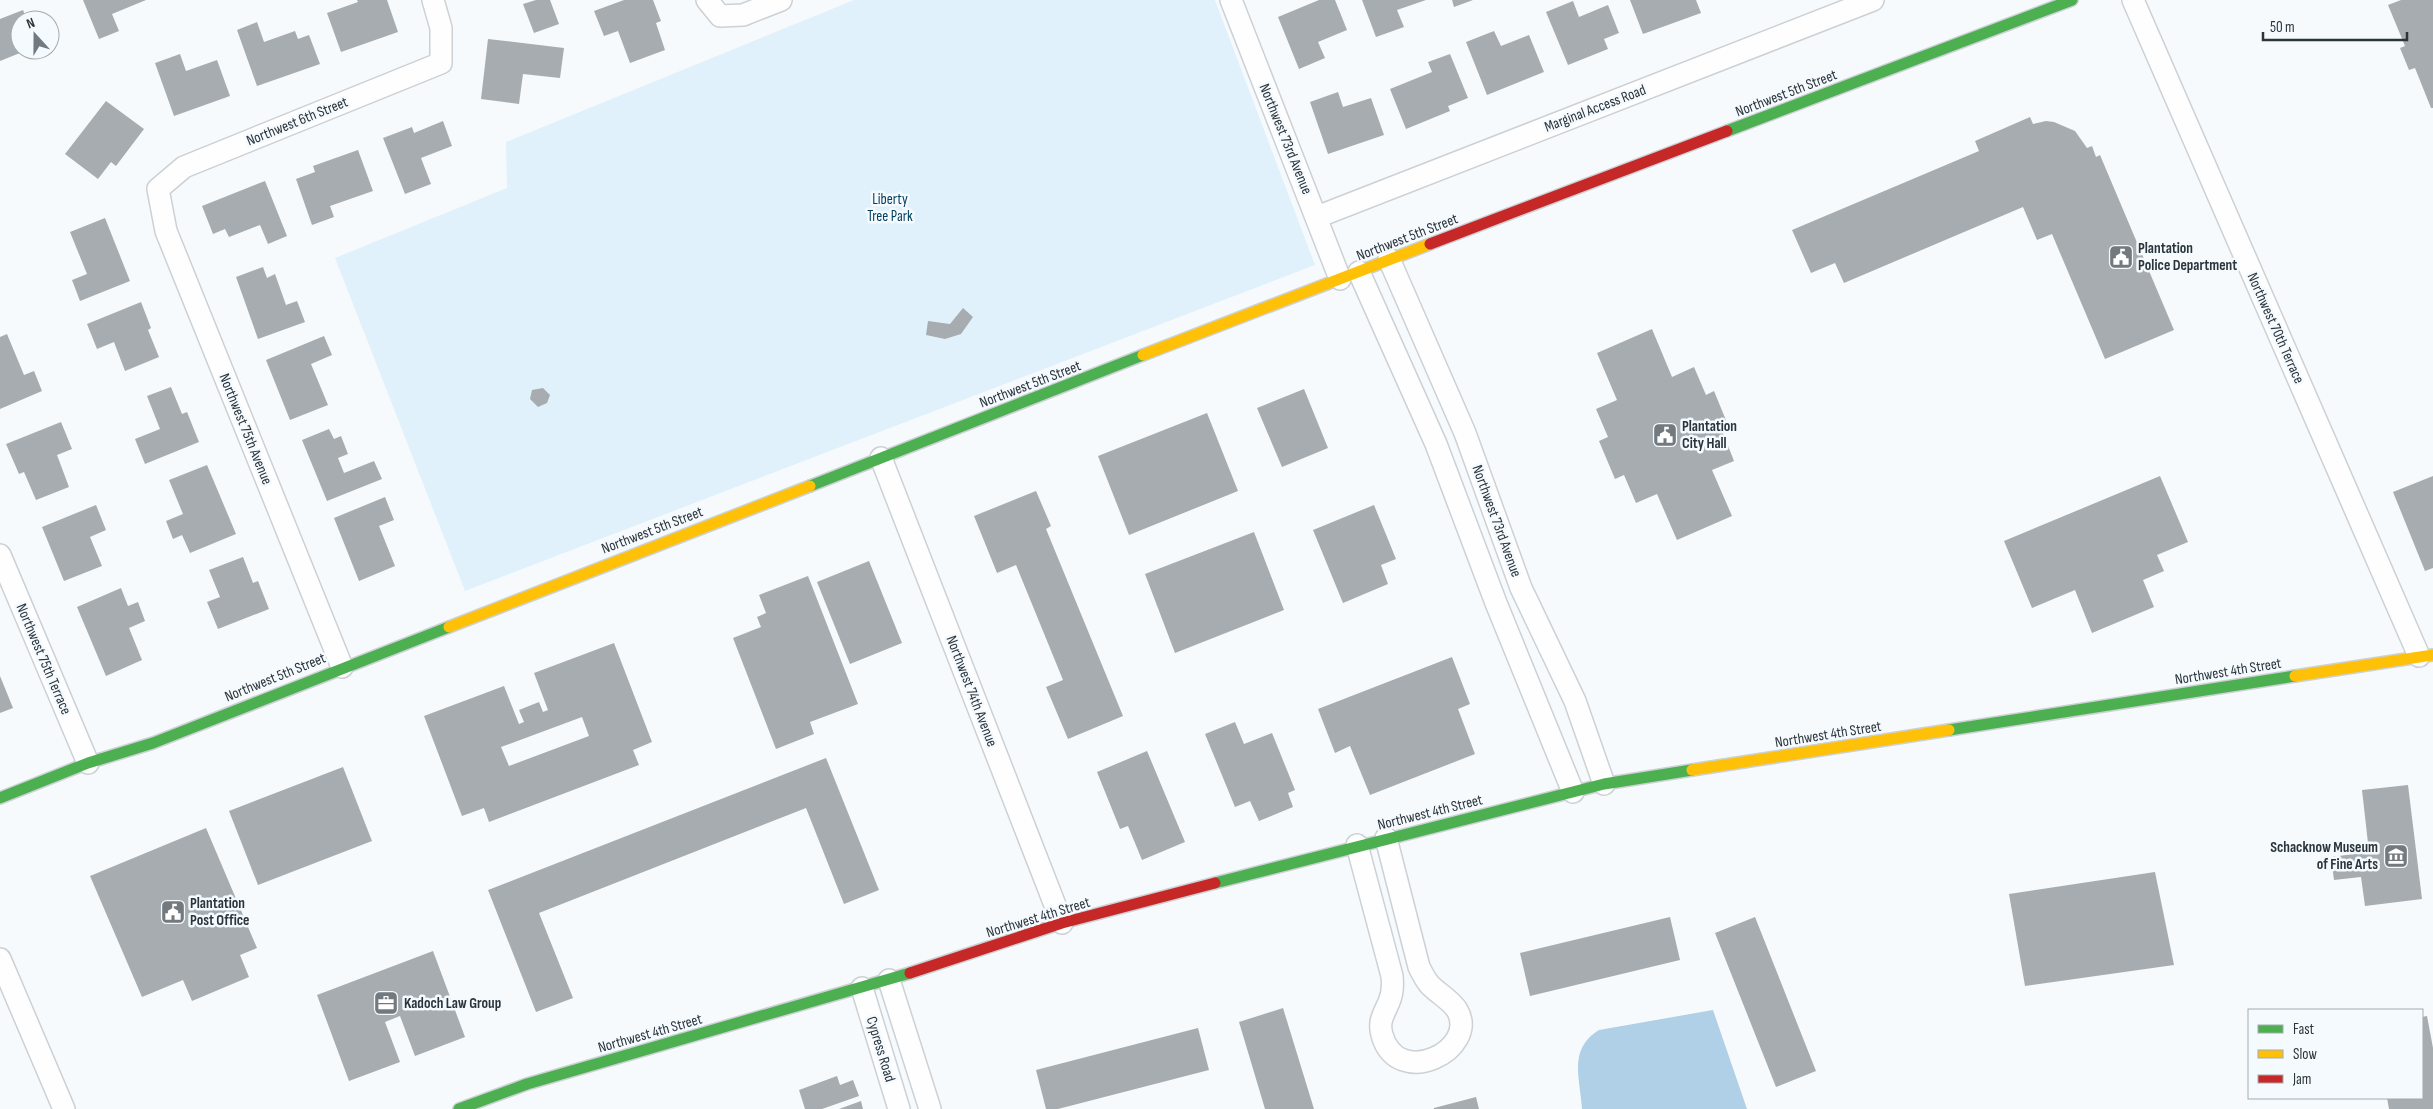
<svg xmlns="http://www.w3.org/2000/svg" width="2433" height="1109" font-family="'Sofia Sans Condensed',sans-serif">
<rect width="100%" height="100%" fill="#f7fafc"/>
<polygon fill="#e0f1fb" points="854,0 1215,0 1315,265 465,591 335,258 507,188 506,142"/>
<path fill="#afd0e6" d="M1713 1010 1747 1109H1582C1580 1078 1568 1049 1599 1030Z"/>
<g fill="#a7acb0" fill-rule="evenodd">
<polygon points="83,0 146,0 112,14 119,31 99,39"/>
<polygon points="357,0 387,0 398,32 341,52 327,13 358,2"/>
<polygon points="536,0 550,0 559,24 534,33 523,4"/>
<polygon points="624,0 653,0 661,21 656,23 665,50 630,63 618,31 604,36 594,11"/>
<polygon points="1319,0 1335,0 1347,30 1318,42 1325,58 1299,69 1278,17"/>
<polygon points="1362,0 1426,0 1397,10 1404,27 1376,37"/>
<polygon points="1452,0 1473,0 1454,7"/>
<polygon points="1630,0 1696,0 1701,13 1643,34"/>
<polygon points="2401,0 2433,0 2433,108 2431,108 2415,68 2409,70 2400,48 2405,46 2388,5"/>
<polygon points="1573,1 1579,17 1608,5 1619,33 1604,39 1608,49 1568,65 1546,12"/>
<polygon points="23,10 27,20 20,20 20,41 16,42 20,53 0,61 0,19"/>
<polygon points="257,22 264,42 295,31 298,39 309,35 320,64 257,86 237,30"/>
<polygon points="1494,31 1501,46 1529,35 1544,72 1487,95 1466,42"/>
<polygon points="488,39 564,48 560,78 523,74 519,104 481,99"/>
<polygon points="180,54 186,71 217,60 230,96 174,116 155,63"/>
<polygon points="1450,54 1468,98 1448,106 1450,111 1406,129 1390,89 1432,72 1428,62"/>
<polygon points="1338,92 1343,107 1371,98 1384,135 1328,154 1310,102"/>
<polygon points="106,101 144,129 116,166 111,162 98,179 65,154"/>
<polygon points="2030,117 2033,124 2046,121 2054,122 2075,131 2087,148 2092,146 2096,157 2100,155 2174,330 2105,359 2052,234 2037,240 2023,207 1844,283 1835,263 1811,273 1792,230 1979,151 1975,141"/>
<polygon points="443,121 452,146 421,158 431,184 405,194 383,138 412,127 414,133"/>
<polygon points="358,150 373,191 330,206 334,217 312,225 296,179 315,172 313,166"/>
<polygon points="265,181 287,236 268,244 260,225 229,237 225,229 213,234 202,206"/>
<polygon points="105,218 130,281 80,301 72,280 87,274 70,232"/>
<polygon points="263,267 267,278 275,274 286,305 297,301 305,322 258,339 236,277"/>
<polygon points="141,302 151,328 148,330 159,357 125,371 114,342 97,349 87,324"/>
<polygon points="963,308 973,317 961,334 945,339 926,335 928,321 950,324"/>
<polygon points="1652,329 1672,377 1694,367 1706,395 1714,391 1730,430 1723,433 1734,461 1712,470 1732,516 1677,540 1657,494 1636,503 1624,475 1615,479 1599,441 1608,437 1596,409 1617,400 1597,353"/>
<polygon points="7,334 24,375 34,371 42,391 0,409 0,337"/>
<polygon points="324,336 332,355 311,364 328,405 290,420 266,360"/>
<polygon points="171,387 182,414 187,412 199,442 145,464 135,439 160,429 147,396"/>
<polygon points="543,388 550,395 547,403 538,407 530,399 532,390"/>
<polygon points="1304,389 1328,448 1282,467 1257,408"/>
<polygon points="1207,413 1238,491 1129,535 1098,456"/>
<polygon points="61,422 72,449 57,455 69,487 36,500 24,472 19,474 6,444"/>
<polygon points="329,429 334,439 341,436 348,454 338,458 344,473 374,461 382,479 327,501 302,440"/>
<polygon points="207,465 236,534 190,553 182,535 173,539 166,521 183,514 169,480"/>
<polygon points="2160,476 2188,542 2157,555 2164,571 2143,580 2154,607 2092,633 2075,590 2032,608 2004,541"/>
<polygon points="2433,476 2433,568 2425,571 2393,492"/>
<polygon points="1036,491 1051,526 1046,529 1123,716 1068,739 1046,687 1063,680 1016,565 997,573 974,516"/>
<polygon points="385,497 394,520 379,526 395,566 359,581 334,518"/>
<polygon points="96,505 106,530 90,537 102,566 64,581 42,527"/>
<polygon points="1374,505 1396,559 1381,565 1388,584 1343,603 1313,530"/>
<polygon points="1254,532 1284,610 1175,653 1145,574"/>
<polygon points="243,557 253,583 258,581 269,609 218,629 207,602 220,597 209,570"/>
<polygon points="869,561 902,643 850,664 817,582"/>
<polygon points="808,576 858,704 810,722 814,734 776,749 733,638 761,627 757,617 766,613 759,595"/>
<polygon points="121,588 128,606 138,602 145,621 129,628 142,660 106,676 77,607"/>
<path d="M614 643 652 742 633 750 639 765 489 822 484 808 462 816 424 716 504 686 519 724 524 722 519 710 539 702 543 712 548 710 534 673ZM582 717 589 736 509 766 501 747Z"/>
<polygon points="1452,657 1470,704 1458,709 1475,754 1370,795 1350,746 1335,753 1318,709"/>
<polygon points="0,676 13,708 0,713"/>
<polygon points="1235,722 1244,744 1272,733 1295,790 1288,793 1293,807 1259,821 1250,801 1235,807 1205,734"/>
<polygon points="1147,751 1185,842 1142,860 1128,826 1120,829 1097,772"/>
<polygon points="826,758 879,890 844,904 806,808 539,913 573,998 536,1012 488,890"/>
<polygon points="343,767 372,841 258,885 229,811"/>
<polygon points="2408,785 2422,899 2365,906 2361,877 2334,880 2331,857 2369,852 2362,790"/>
<polygon points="206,828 257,948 240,955 249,977 192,1001 183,980 142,997 90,876"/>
<polygon points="2155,872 2174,965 2025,986 2009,894"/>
<polygon points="1670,917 1680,960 1530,996 1520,953"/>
<polygon points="1755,917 1816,1071 1776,1087 1715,933"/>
<polygon points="433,951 465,1037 415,1056 400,1016 385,1022 400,1062 349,1081 317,995"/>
<polygon points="1283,1008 1314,1109 1265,1109 1239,1022"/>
<polygon points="2427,1016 2433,1048 2433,1109 2389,1109 2387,1098 2422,1098 2422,1017"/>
<polygon points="1198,1028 1209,1070 1058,1109 1046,1109 1036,1070"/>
<polygon points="837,1076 840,1085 853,1080 859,1096 822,1109 805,1109 799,1090"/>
<polygon points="1476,1097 1479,1109 1434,1109 1434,1108"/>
<polygon points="861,1101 863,1109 839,1109"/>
</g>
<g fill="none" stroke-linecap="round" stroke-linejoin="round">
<defs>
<g id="street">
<polyline points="707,0 720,16 743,15 781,0"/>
<polyline points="1231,0 1340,279"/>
<polyline points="2133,0 2419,656"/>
<polyline points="1317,217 1873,0"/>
<polyline points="1389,259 1465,433 1521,588 1575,701 1604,784"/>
<polyline points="1359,272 1436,444 1496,603 1573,792"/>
<polyline points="881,458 1062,923"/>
<polyline points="0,555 88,763"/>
<polyline points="342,667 166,231 158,189 184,167 441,63 441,28 433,0"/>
<path d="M1357 845 1392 976C1393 985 1393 993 1389 1002 1384 1014 1378 1021 1382 1035 1398 1091 1480 1049 1457 1010 1451 1000 1437 993 1429 984 1425 979 1422 973 1419 967L1386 838"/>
<polyline points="0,959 64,1109"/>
<polyline points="889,980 930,1109"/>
<polyline points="862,988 899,1109"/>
</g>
<g id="fast">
<polyline points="1727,131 2072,0"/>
<polyline points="810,486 1143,355"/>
<polyline points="1949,730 2295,676"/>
<polyline points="0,798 88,763 153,743 449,627"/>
<polyline points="1215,883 1604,784 1692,770"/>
<polyline points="459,1109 527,1084 910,973"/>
</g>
<g id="slow">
<polyline points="1143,355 1430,244"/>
<polyline points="449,627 810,486"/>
<polyline points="2295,676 2433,655"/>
<polyline points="1692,770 1949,730"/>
</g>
<g id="jam">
<polyline points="1430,244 1727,131"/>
<polyline points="910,973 1062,923 1215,883"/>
</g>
</defs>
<use href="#street" stroke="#cbd1d5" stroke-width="24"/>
<use href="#fast" stroke="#cbd1d5" stroke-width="14"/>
<use href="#slow" stroke="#cbd1d5" stroke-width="14"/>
<use href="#jam" stroke="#cbd1d5" stroke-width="14"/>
<use href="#street" stroke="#fefeff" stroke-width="21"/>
<use href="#fast" stroke="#4caf50" stroke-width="11"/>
<use href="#slow" stroke="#ffc107" stroke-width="11"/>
<use href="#jam" stroke="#c62828" stroke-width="11"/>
</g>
<defs>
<symbol id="civic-square" viewBox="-11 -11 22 22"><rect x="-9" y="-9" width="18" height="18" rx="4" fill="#727a7f" stroke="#f5fafe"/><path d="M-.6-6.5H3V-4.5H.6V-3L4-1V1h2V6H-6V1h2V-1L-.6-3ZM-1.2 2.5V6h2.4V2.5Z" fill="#fff"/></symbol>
<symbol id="museum-square" viewBox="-11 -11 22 22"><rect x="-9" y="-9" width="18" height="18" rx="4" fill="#727a7f" stroke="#f5fafe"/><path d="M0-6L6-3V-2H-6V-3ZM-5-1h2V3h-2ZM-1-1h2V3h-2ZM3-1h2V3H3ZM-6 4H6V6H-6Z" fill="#fff"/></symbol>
<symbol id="office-square" viewBox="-11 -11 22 22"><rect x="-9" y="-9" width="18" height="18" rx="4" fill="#727a7f" stroke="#f5fafe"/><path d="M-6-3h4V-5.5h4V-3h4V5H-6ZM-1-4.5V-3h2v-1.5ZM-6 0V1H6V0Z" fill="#fff"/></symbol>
</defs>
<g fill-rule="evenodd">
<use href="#civic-square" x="2107" y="243" width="28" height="28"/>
<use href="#civic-square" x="1651" y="421" width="28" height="28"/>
<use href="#museum-square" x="2382" y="842" width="28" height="28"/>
<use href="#civic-square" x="159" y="898" width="28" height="28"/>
<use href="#office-square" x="372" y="989" width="28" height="28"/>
</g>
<g text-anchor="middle" stroke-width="5" stroke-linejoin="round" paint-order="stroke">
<g font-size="15" fill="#2b353b" stroke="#f5fafe">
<text transform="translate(1786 93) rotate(-21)" y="5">Northwest 5th Street</text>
<text transform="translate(1595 108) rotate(-21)" y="5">Marginal Access Road</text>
<text transform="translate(297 121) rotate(-22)" y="5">Northwest 6th Street</text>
<text transform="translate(1286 139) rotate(68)" y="5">Northwest 73rd Avenue</text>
<text transform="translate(1407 237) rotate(-21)" y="5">Northwest 5th Street</text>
<text transform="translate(2276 328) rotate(66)" y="5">Northwest 70th Terrace</text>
<text transform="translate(1030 384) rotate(-21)" y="5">Northwest 5th Street</text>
<text transform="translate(246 429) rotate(68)" y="5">Northwest 75th Avenue</text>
<text transform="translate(1497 521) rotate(70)" y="5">Northwest 73rd Avenue</text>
<text transform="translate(652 530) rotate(-21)" y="5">Northwest 5th Street</text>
<text transform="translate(44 659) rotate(67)" y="5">Northwest 75th Terrace</text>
<text transform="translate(2228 671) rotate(-9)" y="5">Northwest 4th Street</text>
<text transform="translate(275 677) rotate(-22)" y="5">Northwest 5th Street</text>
<text transform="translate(972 691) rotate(69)" y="5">Northwest 74th Avenue</text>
<text transform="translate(1828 734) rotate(-9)" y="5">Northwest 4th Street</text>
<text transform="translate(1430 812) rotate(-14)" y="5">Northwest 4th Street</text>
<text transform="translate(1038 917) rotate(-17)" y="5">Northwest 4th Street</text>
<text transform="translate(650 1033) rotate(-16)" y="5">Northwest 4th Street</text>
<text transform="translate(881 1049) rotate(73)" y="5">Cypress Road</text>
</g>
<g font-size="15" fill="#04415f" stroke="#f5fafe">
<text x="890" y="204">Liberty<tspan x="890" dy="17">Tree Park</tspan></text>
</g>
<g font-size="15" font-weight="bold" fill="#2b353b" stroke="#f5fafe" text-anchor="start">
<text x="2138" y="253">Plantation<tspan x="2138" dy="17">Police Department</tspan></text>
<text x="1682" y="431">Plantation<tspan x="1682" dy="17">City Hall</tspan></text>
<text x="2378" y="852" text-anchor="end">Schacknow Museum<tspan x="2378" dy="17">of Fine Arts</tspan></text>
<text x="190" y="908">Plantation<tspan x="190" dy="17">Post Office</tspan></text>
<text x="404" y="1008">Kadoch Law Group</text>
</g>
</g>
<rect x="2248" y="1009" width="175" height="90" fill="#f5fafe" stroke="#a4abb0"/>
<rect x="2258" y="1025" width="25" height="8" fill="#4caf50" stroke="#a4abb0"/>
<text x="2293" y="1034" font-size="15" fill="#2b353b">Fast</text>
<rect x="2258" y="1050" width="25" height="8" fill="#ffc107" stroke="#a4abb0"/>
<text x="2293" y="1059" font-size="15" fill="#2b353b">Slow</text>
<rect x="2258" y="1075" width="25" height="8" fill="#c62828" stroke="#a4abb0"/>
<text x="2293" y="1084" font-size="15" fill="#2b353b">Jam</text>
<g transform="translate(35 35) rotate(339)"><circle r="24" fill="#f5fafe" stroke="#a4abb0"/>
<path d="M0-4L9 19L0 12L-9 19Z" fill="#727a7f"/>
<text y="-8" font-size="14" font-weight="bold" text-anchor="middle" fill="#2b353b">N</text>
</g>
<path d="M2263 32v8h144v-8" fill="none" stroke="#2b353b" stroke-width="2.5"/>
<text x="2270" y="32" font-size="15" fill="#2b353b" stroke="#f5fafe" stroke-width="4" paint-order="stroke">50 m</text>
</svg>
